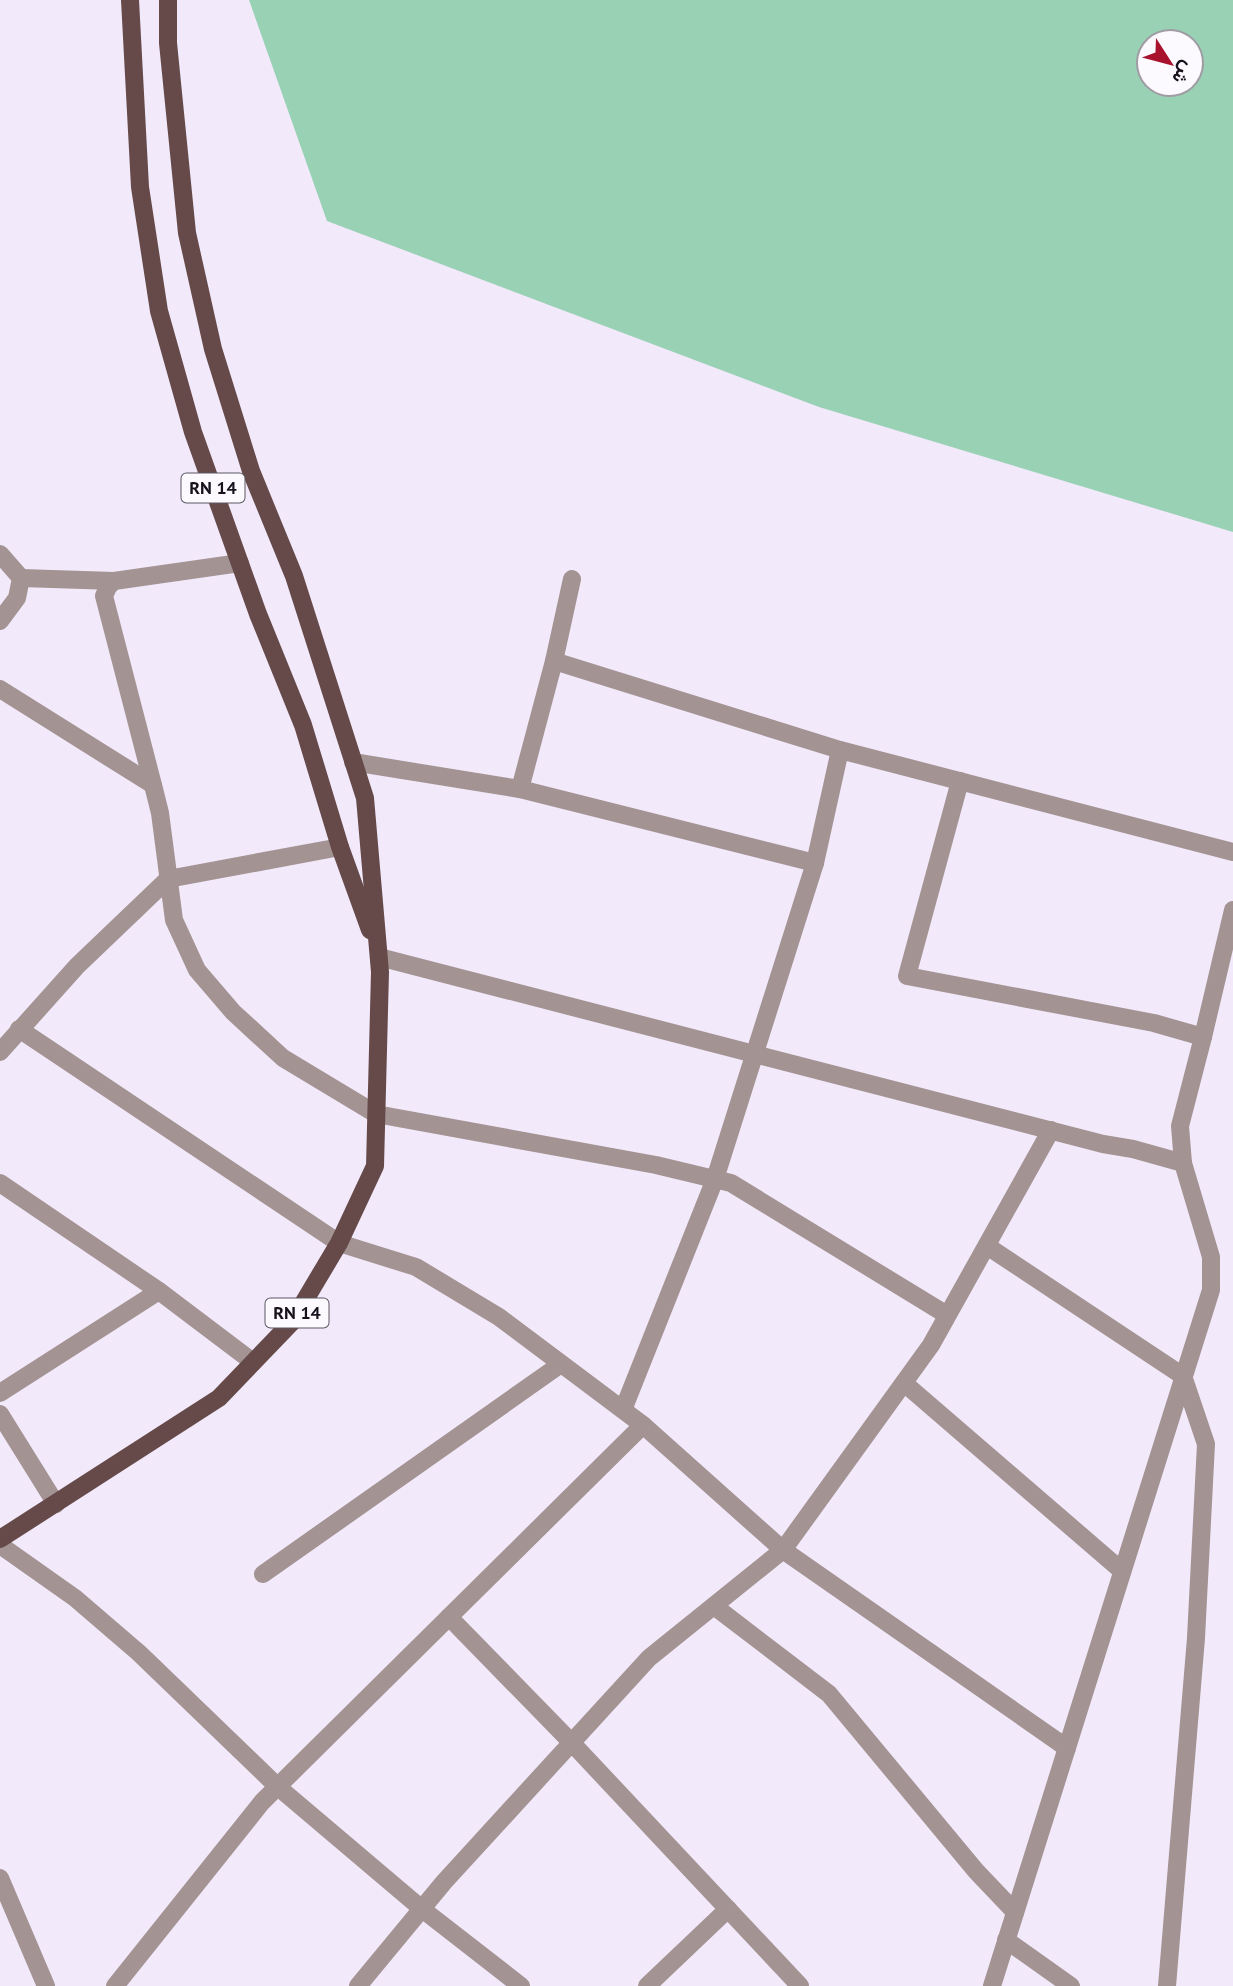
<svg xmlns="http://www.w3.org/2000/svg" width="1233" height="1986" font-family="'PT Sans',Vazirmatn,sans-serif">
<rect width="100%" height="100%" fill="#f2e9fb"/>
<path fill="#99d1b4" fill-rule="evenodd" d="M249 0H1233V532L819 407 327 221ZM1149 42H1191V84H1149Z"/>
<g fill="none" stroke-linecap="round" stroke-linejoin="round">
<g stroke="#a39392" stroke-width="18">
<polyline points="0,554 21,578 17,598 0,621"/>
<polyline points="21,578 114,581"/>
<polyline points="554,661 840,750 1233,852"/>
<polyline points="0,689 153,785 160,813 174,920 197,970 233,1012 283,1058 376,1114 656,1165 731,1183 947,1315"/>
<polyline points="353,762 520,789 815,863"/>
<polyline points="960,781 907,976 1154,1023 1203,1037 1233,910"/>
<polyline points="153,785 104,596 108,587 114,581 240,563"/>
<polyline points="520,789 554,661 572,579"/>
<polyline points="379,957 1103,1144 1133,1149 1183,1163 1211,1257 1211,1290 992,1986"/>
<polyline points="19,1029 339,1243 416,1267 499,1317 643,1425 783,1550 1067,1748"/>
<polyline points="0,1052 77,966 168,879 340,847"/>
<polyline points="1183,1163 1180,1126 1203,1037"/>
<polyline points="0,1183 159,1291 253,1362"/>
<polyline points="987,1246 1183,1376 1206,1444 1196,1638 1167,1986"/>
<polyline points="904,1383 1122,1571"/>
<polyline points="0,1393 159,1291"/>
<polyline points="623,1410 715,1179 815,863 840,750"/>
<polyline points="0,1414 56,1504"/>
<polyline points="0,1545 75,1598 139,1653 278,1787 422,1909 521,1986"/>
<polyline points="263,1574 561,1364"/>
<polyline points="714,1606 829,1694 976,1871 1015,1912"/>
<polyline points="449,1617 571,1742 800,1986"/>
<polyline points="0,1878 46,1986"/>
<polyline points="1006,1940 1071,1986"/>
<polyline points="115,1986 262,1802 643,1425"/>
<polyline points="358,1986 444,1882 649,1658 783,1550 931,1345 1051,1130"/>
<polyline points="647,1986 728,1909"/>
</g>
<g stroke="#654a49" stroke-width="18">
<polyline points="130,0 140,187 159,311 193,432 258,614 303,725 340,847 370,930"/>
<polyline points="0,1539 219,1398 292,1322 339,1243 375,1166 380,972 365,798 294,576 251,471 213,349 187,233 168,43 168,0"/>
</g>
</g>
<g text-anchor="middle" stroke-width="7" stroke-linejoin="round" paint-order="stroke">
<g fill="#fcf9ff" stroke="#5c5760" stroke-width="2">
<rect x="181.5" y="473.5" width="63" height="29" rx="5"/>
<rect x="265.5" y="1298.5" width="63" height="29" rx="5"/>
</g>
<g font-size="18" font-weight="bold" fill="#17111c">
<text x="213" y="494">RN 14</text>
<text x="297" y="1319">RN 14</text>
</g>
</g>
<g transform="translate(1170 63) rotate(126)"><circle r="33" fill="#fcf9ff" stroke="#a09ca4" stroke-width="2"/>
<path d="M0-5L12 26L0 18L-12 26Z" fill="#a9122d"/>
<text y="-10" font-size="19" font-weight="bold" text-anchor="middle" fill="#17111c">ش</text>
</g>
</svg>
